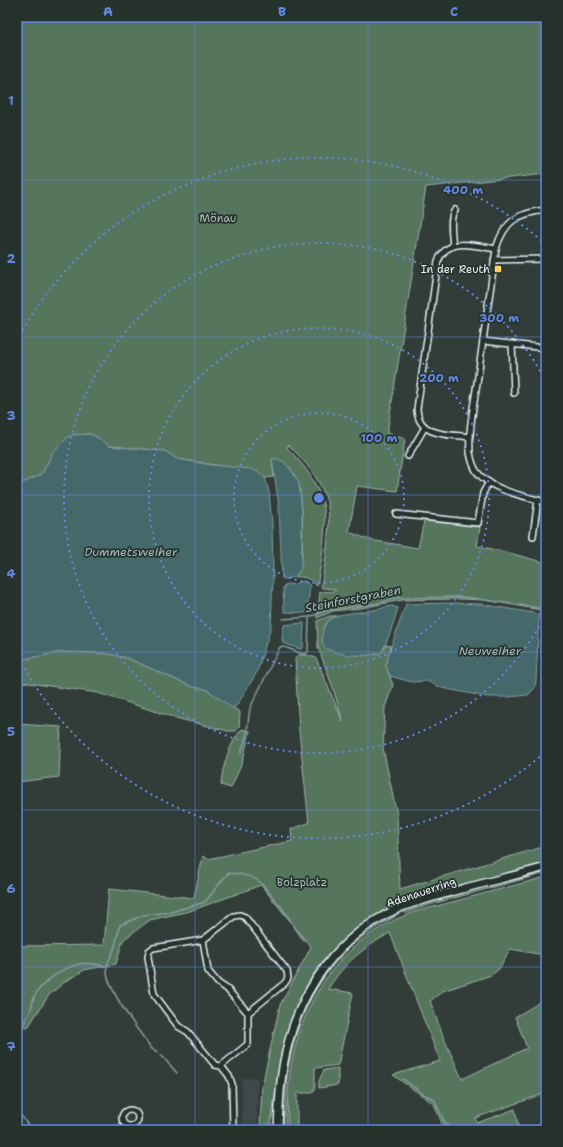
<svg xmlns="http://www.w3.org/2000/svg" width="563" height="1147" font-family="'Shantell Sans',sans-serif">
<rect width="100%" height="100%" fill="#323d3a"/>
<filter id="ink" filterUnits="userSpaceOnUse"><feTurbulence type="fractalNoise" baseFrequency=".025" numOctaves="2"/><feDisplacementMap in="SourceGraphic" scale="8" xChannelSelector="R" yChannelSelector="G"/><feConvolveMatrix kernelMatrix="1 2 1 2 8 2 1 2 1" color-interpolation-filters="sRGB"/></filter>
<g filter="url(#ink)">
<rect fill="#40484a" x="242" y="1078" width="15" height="48"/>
<g fill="#57755d" stroke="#a0b3aa">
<path d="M17 17H546V174L426 187 387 433 405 439 397 491 357 486 349 532 370 540 418 548 424 521 480 527 477 546 502 551 546 563V611L486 600 459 599 402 600 361 608 333 611 317 618 320 592 335 591V589L322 588 321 586C325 563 331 529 328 506 324 484 304 459 288 445L287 448C303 463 317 482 323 504 328 522 321 566 317 586 311 579 304 576 295 577 297 575 299 573 300 570 304 557 303 495 298 482 293 469 285 461 272 459L274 477 265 478 258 472 177 459 165 451 109 446 100 439 90 434 73 435 68 437 53 452 43 472 38 476 25 482 17 483Z"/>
<path d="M330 616H336C325 622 323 629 322 641L340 653 366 655 377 654 382 652 386 645 391 646 386 666 393 685 385 707 383 748 397 815 400 889 546 846V863C512 872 478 882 444 892 427 897 408 901 392 908 340 930 305 976 288 1028 278 1059 276 1092 271 1124L260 1126 262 1086 280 1005 311 947 261 885 190 911 150 920 123 940 116 964 84 970 66 981 49 995 28 1027 17 1025V946L104 945 109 889 194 898 203 856 208 859 292 841 291 829 309 823 299 731 295 659 298 655H307L316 658 343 722 333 688 318 647 317 621Z"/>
<polygon points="61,652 104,653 127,658 193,687 206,689 240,712 239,728 236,731 228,731 176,718 98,693 22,682 17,680 17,658 24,659"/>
<polygon points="17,724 61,727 59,777 17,782"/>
<path d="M242 729 250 731 242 763 231 788 221 785C222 767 230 742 242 729Z"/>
<polygon points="546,870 546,873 432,904 405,913 402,911 424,903"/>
<path d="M546 877V948L544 955 510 949 499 969 491 975 443 991 430 1001 443 1036 462 1079 527 1048 515 1017 534 1006 546 996V1093L475 1118 477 1123 515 1109 519 1130H449L443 1126 434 1104 393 1075 440 1061 390 933C362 949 345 962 328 989L353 993 338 1065 315 1068V1090H313V1093H297V1129H303V1130H288C288 1117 287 1103 288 1090 294 1016 330 949 399 918 416 910 435 907 452 902 483 894 515 885 546 877Z"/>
<path d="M396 913 395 917C334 947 301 1000 289 1065 285 1085 286 1105 286 1126H283L284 1081 287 1060 297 1024 304 1007 326 969 354 939 382 920Z"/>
<polygon points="338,1068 338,1085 319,1088 319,1081 324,1070"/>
</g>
<g fill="#44686a" stroke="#869fa3">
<polygon points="90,434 100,439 109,446 165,451 177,459 212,465 251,469 258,472 265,478 269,492 272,525 273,573 271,627 257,672 237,705 232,708 206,689 193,687 127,658 104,653 61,652 24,659 17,658 17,483 25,482 38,476 43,472 53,452 68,437 73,435"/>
<polygon points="272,459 277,459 283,461 292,471 299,483 302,512 302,543 301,569 295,577 285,579 282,578 279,506"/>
<polygon points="304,581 310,585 307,613 285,612 284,610 283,588 287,584 294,585 298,582"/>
<polygon points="456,603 480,604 539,614 536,681 534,689 528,695 508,697 488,697 442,688 427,681 412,682 390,676 386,666 388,656 406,604"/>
<path d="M392 606 398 608 389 636 382 652C369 658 334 656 323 646 316 609 350 615 374 610 380 609 385 607 392 606Z"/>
<polygon points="304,623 303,648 300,649 283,643 282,638 284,625"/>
</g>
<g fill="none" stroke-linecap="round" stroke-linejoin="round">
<g stroke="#869fa3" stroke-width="1.5">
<polyline points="283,619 309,617 329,610 380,603 396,598 464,597 546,609"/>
<path d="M241 753 246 738 250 708 280 647C289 646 297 654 306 654L308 651 309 618"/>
<path d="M17 1034C22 1027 26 1019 30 1012 32 1008 32 1002 34 997 42 982 62 968 79 964 88 962 97 965 107 966"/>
<path d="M158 1052 152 1049C141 1034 102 984 107 966 108 961 111 956 113 952 116 943 118 934 120 925L144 915 171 912 205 902 228 873C240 874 252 875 261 883L282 908 304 941"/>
<polyline points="161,1055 177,1073"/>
<polyline points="403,1079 425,1095 434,1099 445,1123 458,1130"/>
<polyline points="17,1112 23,1118 31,1130"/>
</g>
<defs>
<g id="street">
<path d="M546 210C518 213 504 221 496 249 490 292 484 334 478 376 475 400 468 428 470 452 471 459 473 466 477 472 492 491 524 496 546 502"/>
<path d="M453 245C452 237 449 216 455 210"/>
<polyline points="494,260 546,259"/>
<polyline points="483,341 546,348"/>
<polyline points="512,344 514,393"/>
<path d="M470 437C449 434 418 437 417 409L438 261C448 236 475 246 496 249"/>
<polyline points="408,456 425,427"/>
<polyline points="396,514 478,523 483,493 489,482"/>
<polyline points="533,536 538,500"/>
<polyline points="203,940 208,971 218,983 227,989 248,1013"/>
<polyline points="221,1066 248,1044 248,1013 285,983 288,978 287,971 245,917 240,915 234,916 203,940 153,948 149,951 148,957 154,994 178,1026 188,1032 215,1065 221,1066 229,1076 232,1084 233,1130"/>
<circle cx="130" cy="1118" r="8"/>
<polyline points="546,1130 544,1126 546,1121"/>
</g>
<path id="secondary" d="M278 1130C279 1104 280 1077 286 1052 300 989 338 936 397 909 416 901 438 896 458 890 487 882 517 875 546 867"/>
</defs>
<use href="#street" stroke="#e8f1f8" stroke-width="8"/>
<use href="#secondary" stroke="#e8f1f8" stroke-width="10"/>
<use href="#street" stroke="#26332d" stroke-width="5"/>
<use href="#secondary" stroke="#26332d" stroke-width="7"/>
</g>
</g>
<path fill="none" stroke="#6487e3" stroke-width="1" stroke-opacity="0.55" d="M195 17V1130M368 17V1130M17 180H546M17 337H546M17 495H546M17 652H546M17 810H546M17 967H546"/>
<g fill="none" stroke="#6487e3" stroke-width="2" stroke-dasharray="2 4">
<circle cx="319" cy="498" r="85"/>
<circle cx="319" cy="498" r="170"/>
<path d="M545 616A255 255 0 1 1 545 380"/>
<path d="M544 753A340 340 0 0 1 17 655M17 341A340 340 0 0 1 544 243"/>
</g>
<rect fill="#ffd166" stroke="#26332d" stroke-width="1.5" x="494" y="265" width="8" height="8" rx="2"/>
<g text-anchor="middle" stroke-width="3.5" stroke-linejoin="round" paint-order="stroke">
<g font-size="11" fill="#aebfba" stroke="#26332d">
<text x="218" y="222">Mönau</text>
<text x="302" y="886">Bolzplatz</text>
</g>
<g font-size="11" fill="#e8f1f8" stroke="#26332d" text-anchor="end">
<text x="490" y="273">In der Reuth</text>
</g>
<g font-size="11" fill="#e8f1f8" stroke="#26332d">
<text transform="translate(421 892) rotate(-19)" y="4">Adenauerring</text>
</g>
<g font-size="12" font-style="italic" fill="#a6babf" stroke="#26332d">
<text x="131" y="556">Dummetsweiher</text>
<text transform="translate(353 599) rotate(-11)" y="4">Steinforstgraben</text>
<text x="490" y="655">Neuweiher</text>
</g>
</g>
<circle cx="319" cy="498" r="6" fill="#6487e3" stroke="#26332d" stroke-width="2"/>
<g font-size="12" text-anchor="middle" font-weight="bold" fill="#6487e3" stroke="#26332d" stroke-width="3.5" stroke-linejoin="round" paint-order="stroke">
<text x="463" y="194">400 m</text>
<text x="499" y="322">300 m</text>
<text x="439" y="382">200 m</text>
<text x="379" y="442">100 m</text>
</g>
<rect width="563" height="1147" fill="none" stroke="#26332d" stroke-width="44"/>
<rect x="22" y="22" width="519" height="1103" fill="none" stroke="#6487e3" stroke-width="1.5"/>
<g font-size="13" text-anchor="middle" font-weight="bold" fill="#6487e3">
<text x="108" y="16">A</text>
<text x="282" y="16">B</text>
<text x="454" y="16">C</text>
<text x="11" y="105">1</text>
<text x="11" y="263">2</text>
<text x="11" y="420">3</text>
<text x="11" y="578">4</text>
<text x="11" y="736">5</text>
<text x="11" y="893">6</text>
<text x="11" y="1051">7</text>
</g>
</svg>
